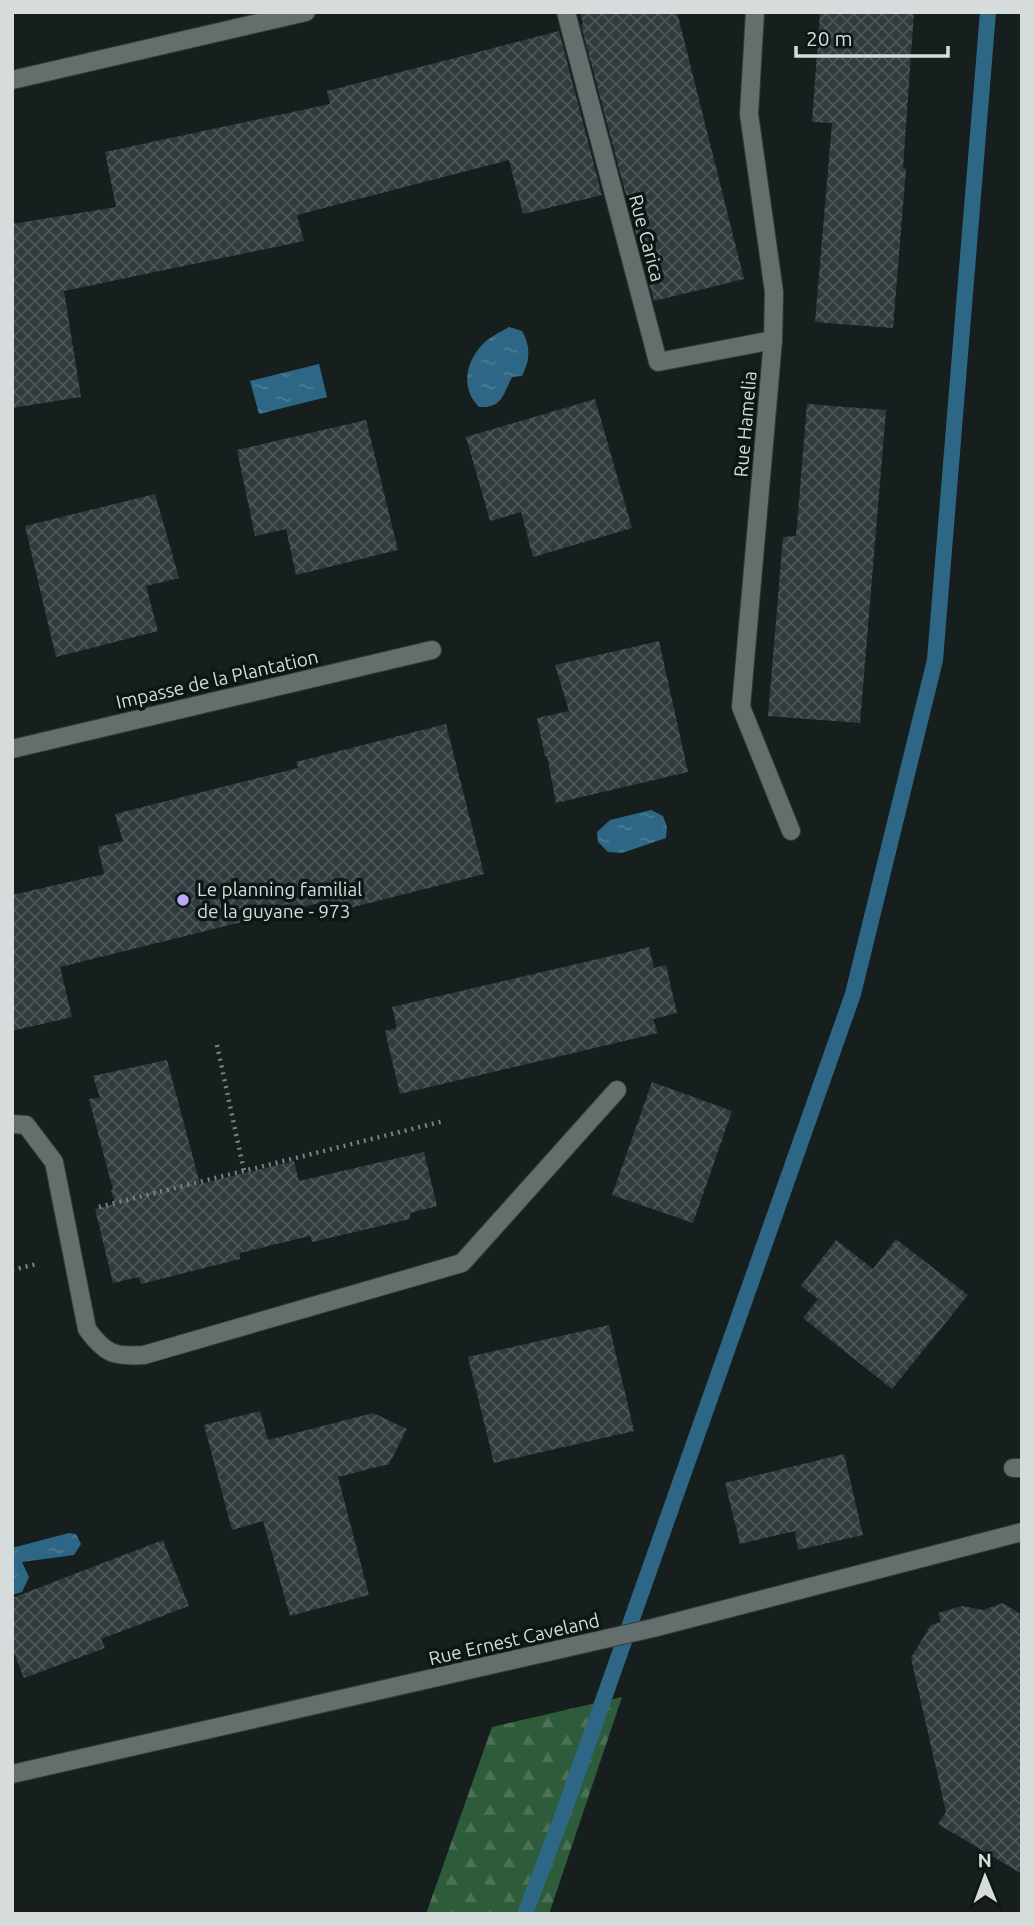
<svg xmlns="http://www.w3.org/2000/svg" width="1034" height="1926" font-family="Ubuntu,sans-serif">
<defs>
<pattern id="forest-firs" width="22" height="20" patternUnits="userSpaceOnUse" patternTransform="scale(1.75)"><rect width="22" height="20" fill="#2e5b39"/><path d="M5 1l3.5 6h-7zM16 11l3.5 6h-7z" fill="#4c7255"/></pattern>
<pattern id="water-ripples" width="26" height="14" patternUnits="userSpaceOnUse" patternTransform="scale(1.75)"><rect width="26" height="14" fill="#2e6785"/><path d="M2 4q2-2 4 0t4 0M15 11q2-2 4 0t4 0" fill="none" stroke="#4c7c96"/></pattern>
<pattern id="building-cross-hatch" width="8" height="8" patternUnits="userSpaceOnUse" patternTransform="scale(1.75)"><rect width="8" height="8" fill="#313a3c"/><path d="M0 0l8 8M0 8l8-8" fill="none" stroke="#4e5658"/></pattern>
</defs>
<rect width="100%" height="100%" fill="#161f1e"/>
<polygon fill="url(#forest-firs)" points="622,1697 549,1914 426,1914 492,1727"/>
<g fill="url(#water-ripples)">
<path d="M509 327 522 331C531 346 530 361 522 376L512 377C503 395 502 408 479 407 461 389 465 364 481 346 488 338 500 332 509 327Z"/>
<polygon points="319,364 327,397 259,414 250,381"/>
<polygon points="651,810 663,816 667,827 666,838 622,853 608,852 598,842 597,832 610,820"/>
<polygon points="69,1533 76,1534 81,1544 74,1555 22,1562 29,1577 22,1592 12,1595 12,1548"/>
</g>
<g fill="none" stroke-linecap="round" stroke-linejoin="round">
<polyline stroke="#2e6785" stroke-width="16" points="525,1914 564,1811 853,994 935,660 988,12"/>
</g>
<g fill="url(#building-cross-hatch)">
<polygon points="580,12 677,12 744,279 654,301 581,25 583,24"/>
<polygon points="820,12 914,12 903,168 906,169 893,328 815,322 832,123 812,122"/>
<polygon points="559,31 602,195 523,214 509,160 297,215 304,241 64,291 81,397 12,408 12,224 116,207 105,152 330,104 327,91"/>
<polygon points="595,399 632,528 533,557 521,512 490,521 466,437"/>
<polygon points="807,404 886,410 860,723 768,716 783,537 796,536"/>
<polygon points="366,420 398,550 296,575 286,529 255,536 237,450"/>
<polygon points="155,494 179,578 146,586 158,631 56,657 25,526"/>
<polygon points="659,641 688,772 556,803 547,756 545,756 537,718 569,711 555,665"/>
<polygon points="446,724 484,874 334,912 331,900 60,967 72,1017 12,1031 12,895 104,874 98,847 123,841 115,814 298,768 296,762"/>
<polygon points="649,947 654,968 666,965 677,1013 653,1019 658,1033 400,1094 385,1031 397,1028 392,1007"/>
<polygon points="167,1060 200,1184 294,1161 299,1181 424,1152 437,1206 410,1213 410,1219 312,1242 310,1236 240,1253 240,1259 141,1284 139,1277 113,1283 95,1209 115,1204 111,1190 113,1190 89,1099 100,1098 93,1076"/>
<polygon points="652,1082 732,1111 693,1223 612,1195"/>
<polygon points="896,1239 968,1295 892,1389 803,1318 818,1299 801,1286 836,1240 873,1269"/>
<polygon points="609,1325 634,1431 494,1463 468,1357"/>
<polygon points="260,1411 268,1440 373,1413 407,1429 389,1464 338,1477 369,1595 290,1616 263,1521 232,1530 204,1425"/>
<polygon points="844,1454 863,1535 798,1550 795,1531 740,1544 725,1483"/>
<polygon points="163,1540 189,1606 101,1639 105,1648 24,1678 12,1648 12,1598"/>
<polygon points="1003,1603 1022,1615 1022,1874 938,1824 946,1812 911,1658 931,1625 941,1622 938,1613 962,1606 983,1610"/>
</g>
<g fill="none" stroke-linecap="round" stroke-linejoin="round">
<defs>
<g id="minor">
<polyline points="566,12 658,362 773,340"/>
<polyline points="755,12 749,114 774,292 773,340 741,707 791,831"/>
<polyline points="12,80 306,12"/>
<polyline points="12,749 432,650"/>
<path d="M12 1124 26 1125 54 1162 87 1329C105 1354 114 1357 144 1355L462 1263 617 1090"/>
<polyline points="1013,1468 1022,1468"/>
<polyline points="12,1774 653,1628 1022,1532"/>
</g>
</defs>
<use href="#minor" stroke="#363b3b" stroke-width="20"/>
<g stroke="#7b8281" stroke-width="4.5" stroke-dasharray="2 5" stroke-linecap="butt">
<polyline points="217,1045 244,1171"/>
<polyline points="99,1207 444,1121"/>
<polyline points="12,1270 37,1264"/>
</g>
<use href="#minor" stroke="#636e6d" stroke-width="18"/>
</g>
<circle fill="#bea9f4" stroke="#0d1515" stroke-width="2.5" cx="183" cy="900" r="7"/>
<g text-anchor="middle" stroke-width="7" stroke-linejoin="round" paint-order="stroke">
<g font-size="19" fill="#d6dcdb" stroke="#0d1515">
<text transform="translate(647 238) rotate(75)" y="7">Rue Carica</text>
<text transform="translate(745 424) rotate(-85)" y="7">Rue Hamelia</text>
<text transform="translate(217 679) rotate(-13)" y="7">Impasse de la Plantation</text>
<text transform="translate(514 1639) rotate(-13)" y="7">Rue Ernest Caveland</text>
</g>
<g font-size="19" fill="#d6dcdb" stroke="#0d1515" text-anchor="start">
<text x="197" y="896">Le planning familial<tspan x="197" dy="22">de la guyane - 973</tspan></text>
</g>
</g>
<rect width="1034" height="1926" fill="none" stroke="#d6dcdb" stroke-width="28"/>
<g transform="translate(985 1877) rotate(359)" stroke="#0d1515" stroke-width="5" paint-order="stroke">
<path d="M0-5L12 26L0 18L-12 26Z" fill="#d6dcdb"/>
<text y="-10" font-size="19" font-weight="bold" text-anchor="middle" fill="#d6dcdb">N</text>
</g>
<path d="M796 46v10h152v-10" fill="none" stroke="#d6dcdb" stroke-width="3.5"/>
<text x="806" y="46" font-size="21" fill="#d6dcdb" stroke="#0d1515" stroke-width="5" paint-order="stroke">20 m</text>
</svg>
